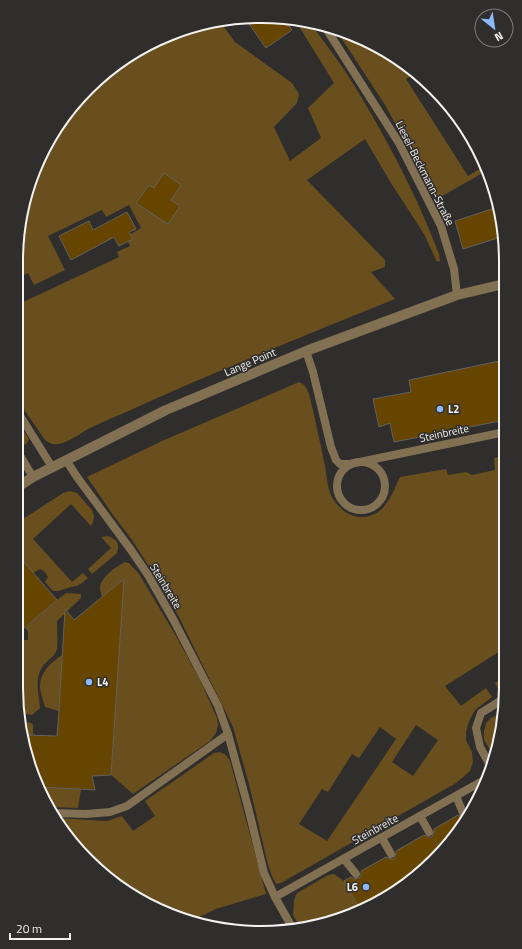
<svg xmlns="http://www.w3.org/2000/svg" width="522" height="949" font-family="'Titillium Web',sans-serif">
<rect width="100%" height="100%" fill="#302e2c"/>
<g fill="#694e1e" fill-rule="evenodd">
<path d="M303 22 311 24C323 41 336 57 347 74 383 131 415 191 439 254L440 261 437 262 424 234 391 183 365 139 307 180 385 260V267L371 272 395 299C304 336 213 372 124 413 112 418 100 423 88 429 79 434 69 442 58 444 53 445 49 443 45 440L16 398V300L19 304 119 257 117 252 130 246 126 237 141 228 129 205 106 217 102 210 48 236 65 270 34 285 28 273 16 279 17 245 24 197 49 139 112 67 197 24 221 23 235 42 292 83 299 94 297 103 274 127 290 161 321 138 308 108 334 83 300 28Z"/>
<polygon points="338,33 383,49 395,57 403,69 408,66 416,72 406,79 468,176 486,165 488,170 437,199 385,105"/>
<path d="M299 382C305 384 307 389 309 394 315 418 320 442 325 466 327 477 327 489 333 499 339 509 351 518 363 517 385 516 392 494 400 477L446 469 448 475 466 472 472 475 495 470 494 458 505 456V648L445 686 461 706 486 688 492 697 475 710 469 721 466 732V740L472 752 473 762 470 771 456 783 281 883 276 884 272 876 268 865 250 788 233 727 179 617 150 568 132 540 113 515 87 477 162 441ZM416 725 438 740 413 776 392 762ZM380 727 396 739 327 841 299 824 322 789 328 792 352 754 359 758Z"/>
<polygon points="16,419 29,439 27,443 21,447 16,440"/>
<polygon points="70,491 77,493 92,510 94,516 93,522 91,526 71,504 33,539 72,582 83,573 88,578 82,583 77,586 71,587 58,591 53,591 45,582 48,577 45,572 40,569 33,573 21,559 16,563 16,528 18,527 20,521 63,493"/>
<path d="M108 536C117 540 120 543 117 553L92 574 88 569 111 548 101 537Z"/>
<path d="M125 562 129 563 139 574 176 636 200 680 217 718 218 725 216 733 210 741 133 794 111 775 123 580 102 597C101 594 100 590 100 587 101 577 117 566 125 562Z"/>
<path d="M66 593 81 594V598L57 621C57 628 58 643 57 649 55 657 47 660 43 666 34 678 39 694 40 708L32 715 20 713 16 688V637L18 640H28V631L25 628 57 600Z"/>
<path d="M63 654 59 711 45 707C43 701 41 694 40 688 40 671 51 663 63 654Z"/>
<polygon points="505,676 505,690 500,693 495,683"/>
<polygon points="502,713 504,713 498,752 495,758 484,740 484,731 486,723 491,718"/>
<polygon points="22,721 31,723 33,725 33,735 24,735"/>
<polygon points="220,752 226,755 230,761 266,894 216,909 191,921 125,892 67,837 57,818 107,821 122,816 133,831 155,816 145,801 214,753"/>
<polygon points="40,787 81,789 78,808 51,807"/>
<polygon points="334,874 344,881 361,911 355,914 300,927 293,915 294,900 297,893 328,875"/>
</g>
<g fill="#654500" stroke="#63615e">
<polygon points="275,19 284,19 292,30 266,48 247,21"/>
<polygon points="164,173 181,185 171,200 180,206 168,224 136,203 149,185 154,188"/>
<polygon points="498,207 504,229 504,236 463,249 455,221"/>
<polygon points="127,212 136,229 129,232 133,239 119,246 114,237 71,260 59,236 89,221 93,230"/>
<polygon points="504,360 505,420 394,442 390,423 379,427 373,399 411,392 409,380"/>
<polygon points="16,553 57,600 16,635"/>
<polygon points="124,579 111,775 92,776 95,790 40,787 29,767 24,735 57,736 59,711 65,609 74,620"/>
<polygon points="475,805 473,810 423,872 361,911 344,881 351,877 354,879 359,878 361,876 361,871 386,857 391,859 394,859 396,854 396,851 424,835 429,837 432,837 434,832 434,829 458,815 462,818 465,818 468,814 468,810"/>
</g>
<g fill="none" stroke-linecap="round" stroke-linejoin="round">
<g stroke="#827052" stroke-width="8">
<polyline points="327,30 399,143 441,226 454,269 457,295"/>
<polyline points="306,351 313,372 331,447 336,460 340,464 350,464 505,432"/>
<polyline points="16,409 52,467"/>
<polyline points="16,449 33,477"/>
<polyline points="66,460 77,477 131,550 148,575 173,619 218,706 228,734 248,807 264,873 275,897 293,929"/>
<circle cx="361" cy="486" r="24"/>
<polyline points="491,767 480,747 476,728 481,713 505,698"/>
<polyline points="456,796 463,813"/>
<polyline points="54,813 86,814 110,812 127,806 228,734"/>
<polyline points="420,816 429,832"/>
<polyline points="382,838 391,854"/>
<polyline points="344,859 356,874"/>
<polyline points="275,897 486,779"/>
</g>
<polyline stroke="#827052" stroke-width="10" points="16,488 33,477 166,410 306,351 457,295 504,284"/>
</g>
<g fill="#8cb9fc" stroke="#302e2c" stroke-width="1.5">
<circle cx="440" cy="409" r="4"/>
<circle cx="89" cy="682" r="4"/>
<circle cx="366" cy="887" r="4"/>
</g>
<g text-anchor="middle" stroke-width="3" stroke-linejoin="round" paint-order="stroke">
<g font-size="11" fill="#f3f2f0" stroke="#302e2c">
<text transform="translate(425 173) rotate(63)" y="4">Liesel-Beckmann-Straße</text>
<text transform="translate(250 362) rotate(-23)" y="4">Lange Point</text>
<text transform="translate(444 433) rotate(-12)" y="4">Steinbreite</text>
<text transform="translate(166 586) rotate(59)" y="4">Steinbreite</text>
<text transform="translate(375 829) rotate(-29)" y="4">Steinbreite</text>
</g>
<g font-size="11" font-weight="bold" fill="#f3f2f0" stroke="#302e2c" text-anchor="start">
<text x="448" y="413">L2</text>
<text x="97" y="686">L4</text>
<text x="358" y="891" text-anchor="end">L6</text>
</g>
</g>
<path d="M0 0H522V949H0ZM261 23H261A238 238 0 0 1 499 261V688A238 238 0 0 1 261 926H261A238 238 0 0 1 23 688V261A238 238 0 0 1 261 23Z" fill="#302e2c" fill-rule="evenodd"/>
<path fill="none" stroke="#f3f2f0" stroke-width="2" d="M261 23H261A238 238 0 0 1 499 261V688A238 238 0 0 1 261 926H261A238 238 0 0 1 23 688V261A238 238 0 0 1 261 23Z"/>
<g transform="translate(494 28) rotate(150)"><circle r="19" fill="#302e2c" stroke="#7e7c7a"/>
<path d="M0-3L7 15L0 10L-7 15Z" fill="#8cb9fc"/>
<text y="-6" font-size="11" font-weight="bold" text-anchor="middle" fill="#f3f2f0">N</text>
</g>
<path d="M10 933v6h60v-6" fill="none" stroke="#f3f2f0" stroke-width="2"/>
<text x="16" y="933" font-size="12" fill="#f3f2f0" stroke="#302e2c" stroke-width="3" paint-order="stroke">20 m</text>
</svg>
